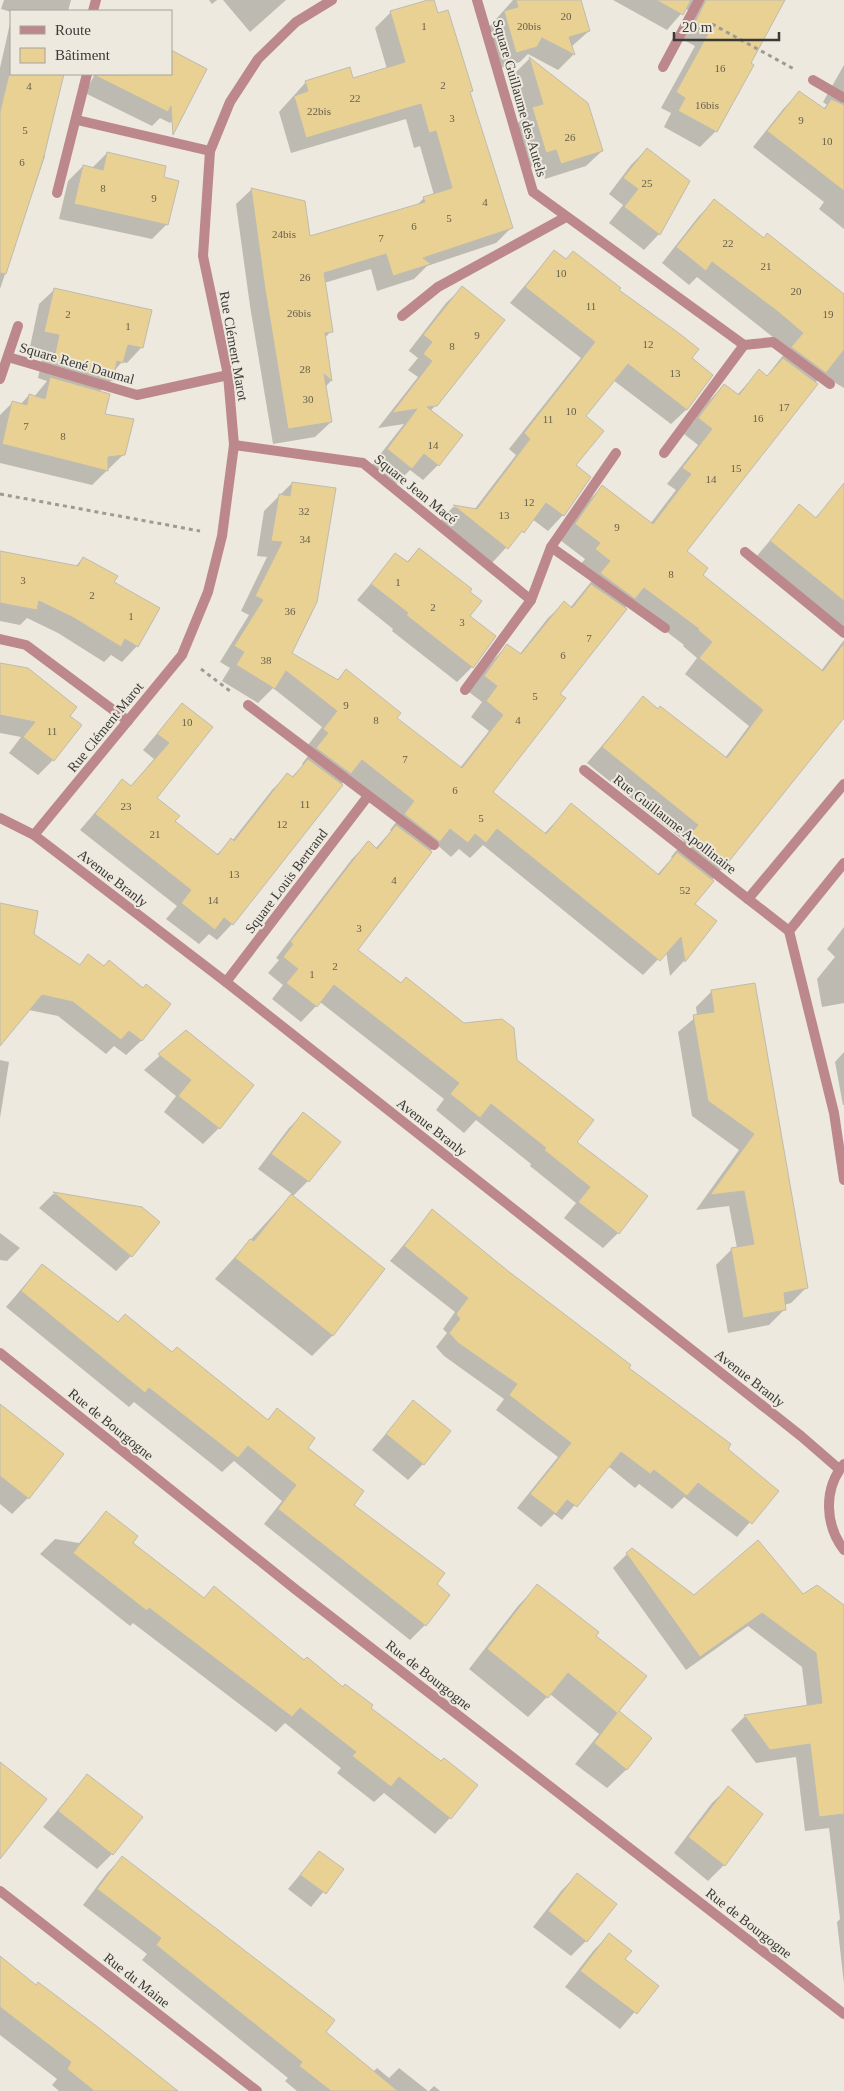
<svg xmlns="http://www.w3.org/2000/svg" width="844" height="2091" font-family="'Times New Roman',serif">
<rect width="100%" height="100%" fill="#ede9df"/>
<g fill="#0003" fill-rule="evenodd">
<polygon points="4,0 71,0 68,11 11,12 1,9"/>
<polygon points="209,0 217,0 212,4"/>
<polygon points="223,0 286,0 250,32"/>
<polygon points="432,0 471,91 469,93 511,228 496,243 427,266 414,279 377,291 371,269 324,283 331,331 325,338 331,381 325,387 331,422 315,437 273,444 250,306 236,204 252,189 309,238 416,206 424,198 434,195 420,146 414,148 406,119 291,153 279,112 306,82 352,80 387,69 375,28 391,12"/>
<polygon points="513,0 580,0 589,31 571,47 573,55 558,70 528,54 520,62 501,68 489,27"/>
<polygon points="613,0 784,0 749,63 752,65 716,131 700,147 664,127 671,113 661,108 695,46 680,38 691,15 686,8 667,30"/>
<polygon points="11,19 11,74 63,74 43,152 45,156 0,289 0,68"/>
<polygon points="529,59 587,103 602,151 586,166 545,179 541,164 530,167 517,124 527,115 514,74"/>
<polygon points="844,65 844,229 819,209 824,202 753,147 784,108 799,93 823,109 827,105 823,102"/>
<polygon points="95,74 171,74 185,108 170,123 160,118 152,126 85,93"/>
<polygon points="647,149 659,234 644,250 609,223 623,205 609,194 631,165"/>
<polygon points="107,153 167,224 152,239 59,219 68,181 83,166 92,168"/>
<path d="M714 201 844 297V388L822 375 815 383 685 552 701 575 821 671 844 640V716L693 904 715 921 684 961 670 976 666 951 643 975 483 845 470 858 459 849 451 857 436 844 356 950 401 984 516 1060 576 1143 618 1233 603 1248 564 1218 576 1203 530 1166 531 1164 476 1120 464 1133 436 1110 444 1099 320 1002 301 1022 272 999 283 985 268 973 279 960 276 958 352 859 368 843 375 849 391 831 390 830 400 817 348 776 232 924 217 940 209 934 199 944 166 919 177 906 80 830 122 781 130 787 154 759 143 750 182 704 155 798 174 821 216 855 232 841 272 790 287 775 291 778 303 765 302 764 313 749 308 745 322 727 273 688 258 703 222 681 230 668 220 662 249 615 241 611 267 557 257 556 264 511 292 483 290 653 337 680 346 671 396 718 460 768 489 731 471 717 482 702 469 692 492 661 507 646 519 655 548 618 564 603 570 608 595 577 580 565 585 559 560 540 587 502 602 487 650 524 676 490 667 484 698 445 684 434 709 401 724 385 737 395 759 371 766 377 788 349 697 277 689 285 662 263 699 216ZM629 603 684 645 683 646 697 658 685 674 749 726 725 758 643 698 587 763 684 841 671 857 672 858 657 875 571 805 544 834 491 792 559 694Z"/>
<polygon points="554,251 565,260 573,252 690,358 687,409 671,424 613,380 584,417 575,466 589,477 563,515 548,531 532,519 492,563 439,522 453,507 474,510 516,455 509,449 581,358 510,303"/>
<polygon points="462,288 436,405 430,411 438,465 423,480 410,470 396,484 372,465 404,424 378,428 418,377 408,370 418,358 409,351 446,303"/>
<polygon points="55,289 142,347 127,363 122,362 114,371 112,380 99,392 104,415 124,454 92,485 0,463 0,415 12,403 20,405 29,395 34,397 47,381 38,378 44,351 30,347 39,304"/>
<polygon points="844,487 844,631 756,557 799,506 815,518"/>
<polygon points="419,549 468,617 472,667 457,682 392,631 393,629 357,600 396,554 406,563"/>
<polygon points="0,552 75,567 83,558 113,582 137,646 122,662 111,655 104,662 58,633 27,618 20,625 0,621"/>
<polygon points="0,664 68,716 53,760 38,775 9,753 21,737 0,733"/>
<polygon points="0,904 33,934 79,966 89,956 104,967 170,1004 141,1041 126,1055 114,1046 106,1054 58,1016 29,1010 0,1044"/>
<polygon points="844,927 844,1003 822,1007 817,979 835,957 827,949"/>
<polygon points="712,991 806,1288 791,1303 784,1305 785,1309 769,1325 728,1333 716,1265 732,1249 737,1248 729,1206 696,1210 739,1150 692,1116 678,1032 697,1016 696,1007"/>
<polygon points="186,1032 219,1128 203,1144 164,1112 176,1096 144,1070"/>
<polygon points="844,1052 844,1105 843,1105 835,1062"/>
<polygon points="0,1060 9,1062 0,1118"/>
<polygon points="303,1114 308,1181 292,1197 384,1269 332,1336 312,1356 215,1279 292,1194 258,1169 289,1128"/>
<polygon points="53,1194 141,1208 131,1256 116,1271 39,1208"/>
<polygon points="432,1211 777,1491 737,1537 684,1497 672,1509 639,1484 635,1488 608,1466 562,1520 554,1514 541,1527 517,1508 558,1457 496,1410 504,1399 444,1356 436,1347 447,1333 443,1329 455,1312 390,1261"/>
<polygon points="0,1233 20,1248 7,1261 0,1260"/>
<polygon points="42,1265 118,1323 172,1353 267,1420 277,1410 352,1505 448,1596 425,1625 410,1640 264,1524 282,1501 234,1461 222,1472 134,1402 129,1407 6,1307"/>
<polygon points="413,1402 423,1464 408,1480 372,1450"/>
<polygon points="0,1418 62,1454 28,1498 12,1514 0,1504"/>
<polygon points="106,1513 131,1543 203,1599 214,1588 304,1662 370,1708 450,1818 435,1834 384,1793 374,1802 337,1773 341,1768 285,1723 276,1732 133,1623 130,1626 40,1554 55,1539 79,1543"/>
<polygon points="632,1549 694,1597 803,1595 844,1606 844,1984 837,1922 840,1919 829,1828 805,1831 796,1757 756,1763 731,1730 744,1717 807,1707 802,1667 748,1626 686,1670 613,1568"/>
<polygon points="537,1586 594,1636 617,1711 627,1769 607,1788 575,1764 599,1734 550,1694 528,1717 469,1669 518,1606"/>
<polygon points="87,1776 112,1854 97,1869 43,1827"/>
<polygon points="728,1788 724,1865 708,1881 674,1853 712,1803"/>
<polygon points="319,1852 342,1869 311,1907 288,1889"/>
<polygon points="122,1858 373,2072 377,2068 389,2078 399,2068 428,2091 297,2091 285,2081 288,2078 142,1960 147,1954 83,1905 107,1873"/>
<polygon points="577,1875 586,1941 571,1956 533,1927 562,1890"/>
<polygon points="609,1935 624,1960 657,1986 620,2029 565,1987 594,1950"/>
<polygon points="0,1958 36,1986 176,2091 59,2091 52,2085 57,2079 0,2035"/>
<polygon points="434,2086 440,2091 429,2091"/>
</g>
<g fill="#e9d193" stroke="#bebbb2">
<polygon points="428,0 434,0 438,13 448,10 473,91 470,92 513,228 423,258 431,264 393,276 386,254 324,273 333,332 325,333 332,381 324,374 332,422 288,429 265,289 251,188 305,201 310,236 425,202 423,197 452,188 436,131 429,133 421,104 306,138 294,96 308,91 305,81 350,67 353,78 405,62 390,11"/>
<polygon points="516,0 581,0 590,31 569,37 575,55 542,38 537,47 516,53 504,11 518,7"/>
<polygon points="656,0 691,0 683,15"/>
<polygon points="706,0 785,0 751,63 754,65 717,132 678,111 685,98 676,92 710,30 695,22"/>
<polygon points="171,50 207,69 173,135 171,106 168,112 94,75 171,74"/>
<polygon points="529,57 588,103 603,151 561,164 556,150 546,153 532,107 543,104"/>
<polygon points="9,74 64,74 43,160 6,274 0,273 0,112"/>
<polygon points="799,91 825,109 831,99 844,105 844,191 767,131"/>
<polygon points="647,148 690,181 660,235 624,207 638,189 623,178"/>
<polygon points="107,152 166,166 164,177 179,181 168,225 74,204 83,165 103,170"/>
<polygon points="714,199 764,238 767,233 844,294 844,350 826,373 791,347 803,333 777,311 712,262 706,271 676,247"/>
<polygon points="554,250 566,259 573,251 621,288 619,290 680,334 699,349 692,358 713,375 687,410 628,364 586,416 604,431 576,465 591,477 564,516 546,503 524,533 522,531 508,549 453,505 477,509 530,439 524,433 595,342 525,287"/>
<polygon points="462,286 505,320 437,406 427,407 463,435 439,466 424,454 412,469 387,449 417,409 392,413 432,361 423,354 432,342 423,335"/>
<polygon points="54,288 152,310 143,348 128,345 123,363 117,361 113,381 53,363 59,335 44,332"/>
<polygon points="783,358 818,384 687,551 708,568 703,575 823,671 844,643 844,718 722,870 685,841 698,825 602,747 643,696 658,709 660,706 727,758 763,710 699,658 712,642 698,630 699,629 644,588 635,599 600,573 610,561 595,549 600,543 575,524 602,485 653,524 691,474 682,468 712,429 698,418 724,384 739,395 759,369 767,376"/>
<polygon points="50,377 110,394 105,414 134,419 125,455 108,457 108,471 2,444 12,401 27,405 29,394 45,399"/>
<polygon points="292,482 336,488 317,602 292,653 338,680 346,669 401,713 397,718 462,768 503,715 486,701 497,686 484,676 507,644 521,654 564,601 572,608 591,584 627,609 560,694 566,698 493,792 546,834 571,803 659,875 677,852 714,881 695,904 717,921 685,962 681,937 660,961 497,829 486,843 475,834 468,843 450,829 440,842 404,814 414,801 362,760 351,774 316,748 328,733 323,729 337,711 286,671 275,689 236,665 244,652 234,646 263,600 255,596 282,542 271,541 279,494 290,496"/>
<polygon points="844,483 844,601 770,541 799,504 816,518"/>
<polygon points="419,548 472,589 470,592 482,601 470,616 496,636 473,668 406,615 408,613 371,584 395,553 408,562"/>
<polygon points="0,551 78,566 83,557 118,576 114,582 160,608 138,647 125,639 121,647 74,618 39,601 37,610 0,603"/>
<polygon points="0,663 28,668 77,707 70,716 82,725 54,761 23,737 35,722 0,715"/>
<polygon points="182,703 213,727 157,798 180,816 175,821 218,855 231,838 234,841 287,773 293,777 308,759 343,785 233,925 224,918 215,930 181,903 191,890 95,814 122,779 131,786 169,743 157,734"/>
<polygon points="396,825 432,852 358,950 401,983 406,977 464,1023 502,1019 514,1028 517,1060 594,1120 577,1142 648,1196 619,1234 578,1202 590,1187 544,1150 546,1148 491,1104 480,1118 450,1094 459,1083 334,985 317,1007 286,983 298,969 283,957 293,944 290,942 367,842 369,841 377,849"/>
<polygon points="0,903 38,911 34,934 80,965 88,954 104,966 109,960 143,988 146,984 171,1004 142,1041 129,1031 121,1040 73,1002 42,995 0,1046"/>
<polygon points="755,983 808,1288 784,1293 786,1310 743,1318 731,1248 754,1244 744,1191 710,1195 754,1134 708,1101 693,1015 714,1012 711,990"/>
<polygon points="186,1030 254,1085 220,1129 178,1096 191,1080 158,1054"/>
<polygon points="303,1112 341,1142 309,1182 271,1154"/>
<polygon points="53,1192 142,1207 160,1222 132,1257"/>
<polygon points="291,1194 385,1269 333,1336 235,1258 250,1239 254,1241"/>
<polygon points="432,1209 508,1271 631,1365 629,1368 731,1444 728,1449 779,1491 752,1524 698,1483 687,1496 654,1470 650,1474 621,1452 577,1507 567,1500 556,1514 530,1494 571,1443 509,1395 517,1384 458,1343 449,1333 460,1319 456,1314 468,1298 404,1246"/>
<polygon points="42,1264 118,1322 125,1314 172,1352 177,1347 268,1420 277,1408 315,1438 308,1448 364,1491 354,1505 445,1573 437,1584 450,1595 426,1626 278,1509 296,1485 248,1446 238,1458 149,1388 145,1393 21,1291"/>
<polygon points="413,1400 451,1431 424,1465 386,1434"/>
<polygon points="0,1404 64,1454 29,1499 0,1476"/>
<polygon points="106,1511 138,1536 133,1543 204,1598 214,1586 304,1660 307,1657 343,1687 345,1684 373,1705 371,1708 441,1761 444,1758 478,1785 451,1819 399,1777 391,1787 352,1756 356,1752 300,1708 292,1717 149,1608 147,1611 73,1553"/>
<polygon points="758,1540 803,1594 817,1585 844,1605 844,1814 819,1817 810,1744 770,1750 744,1715 822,1703 816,1653 762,1613 700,1657 626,1553 632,1548 694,1595"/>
<polygon points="537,1584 599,1632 596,1636 647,1676 619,1711 652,1738 627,1770 594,1743 617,1713 568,1673 548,1698 487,1649"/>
<polygon points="0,1762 47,1799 0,1859"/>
<polygon points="87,1774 143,1817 113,1855 58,1811"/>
<polygon points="728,1786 763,1814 725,1866 688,1837"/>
<polygon points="319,1851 344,1869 326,1894 300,1875"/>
<polygon points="122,1856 335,2020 326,2032 398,2091 331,2091 299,2066 302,2062 156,1945 161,1938 97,1889"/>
<polygon points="577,1873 617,1904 587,1942 548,1911"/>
<polygon points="609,1933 632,1951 625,1959 659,1986 637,2014 580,1971"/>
<polygon points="0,1956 36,1985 38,1982 99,2028 178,2091 94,2091 67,2069 71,2062 0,2007"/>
</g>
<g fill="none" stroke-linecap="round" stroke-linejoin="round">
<g stroke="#9e9a94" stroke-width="3" stroke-dasharray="4 4" stroke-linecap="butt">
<polyline points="712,24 794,69"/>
<polyline points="0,494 200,531"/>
<polyline points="201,669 230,691"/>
</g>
<g stroke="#bd888c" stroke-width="10">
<polyline points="477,0 533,192 744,345 773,342 830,384"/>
<polyline points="93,11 96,0"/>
<polyline points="663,67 699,0"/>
<polyline points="813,80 844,98"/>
<polyline points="77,120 210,151"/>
<polyline points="57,193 87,74"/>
<polyline points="402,316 438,287 566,217"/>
<polyline points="8,357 137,395 228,375"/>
<polyline points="0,379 18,326"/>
<polyline points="234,445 363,463 531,600 465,690"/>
<polyline points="616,453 551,547 665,628"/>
<polyline points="664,453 744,345"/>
<polyline points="745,552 844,633"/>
<polyline points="531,600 551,547"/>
<polyline points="0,639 26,645 128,721"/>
<polyline points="248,705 434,845"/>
<polyline points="584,770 748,899"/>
<polyline points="844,784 748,899 789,931 844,863"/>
<polyline points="0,818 34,835 226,982 801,1436 839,1469"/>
<polyline points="34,835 182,655 208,592 222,536 234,445 228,375 203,256 210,151 230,102 258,59 296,22 332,0"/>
<polyline points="789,931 834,1113 844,1180"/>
<polyline points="226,982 368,796"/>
<polyline points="0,1353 295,1589 844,2014"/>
<path d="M844 1464C823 1489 825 1525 844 1550"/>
<polyline points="0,1891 257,2091"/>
</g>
</g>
<g text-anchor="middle" stroke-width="4" stroke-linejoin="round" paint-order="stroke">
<g font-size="11" fill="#665f4d">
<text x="566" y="20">20</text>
<text x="424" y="30">1</text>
<text x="529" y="30">20bis</text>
<text x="720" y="72">16</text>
<text x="443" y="89">2</text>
<text x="29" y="90">4</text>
<text x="355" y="102">22</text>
<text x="707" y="109">16bis</text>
<text x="319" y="115">22bis</text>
<text x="452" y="122">3</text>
<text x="801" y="124">9</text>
<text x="25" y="134">5</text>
<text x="570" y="141">26</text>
<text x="827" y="145">10</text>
<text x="22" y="166">6</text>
<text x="647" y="187">25</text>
<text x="103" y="192">8</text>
<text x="154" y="202">9</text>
<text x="485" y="206">4</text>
<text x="449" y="222">5</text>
<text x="414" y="230">6</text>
<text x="284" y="238">24bis</text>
<text x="381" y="242">7</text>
<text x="728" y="247">22</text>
<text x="766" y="270">21</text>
<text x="561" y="277">10</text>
<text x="305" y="281">26</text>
<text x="796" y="295">20</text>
<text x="591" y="310">11</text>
<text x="299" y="317">26bis</text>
<text x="68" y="318">2</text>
<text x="828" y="318">19</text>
<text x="128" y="330">1</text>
<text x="477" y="339">9</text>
<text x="648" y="348">12</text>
<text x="452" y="350">8</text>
<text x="305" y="373">28</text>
<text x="675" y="377">13</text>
<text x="308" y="403">30</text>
<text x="784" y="411">17</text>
<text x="571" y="415">10</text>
<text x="758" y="422">16</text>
<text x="548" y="423">11</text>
<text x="26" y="430">7</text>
<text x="63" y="440">8</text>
<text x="433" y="449">14</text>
<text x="736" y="472">15</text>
<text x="711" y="483">14</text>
<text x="529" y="506">12</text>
<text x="304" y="515">32</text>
<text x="504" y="519">13</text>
<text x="617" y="531">9</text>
<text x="305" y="543">34</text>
<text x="671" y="578">8</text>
<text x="23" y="584">3</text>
<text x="398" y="586">1</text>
<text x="92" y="599">2</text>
<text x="433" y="611">2</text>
<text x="290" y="615">36</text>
<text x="131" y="620">1</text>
<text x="462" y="626">3</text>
<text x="589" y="642">7</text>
<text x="563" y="659">6</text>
<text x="266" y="664">38</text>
<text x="535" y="700">5</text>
<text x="346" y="709">9</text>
<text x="376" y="724">8</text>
<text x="518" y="724">4</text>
<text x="187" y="726">10</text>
<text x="52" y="735">11</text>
<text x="405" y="763">7</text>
<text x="455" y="794">6</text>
<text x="305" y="808">11</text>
<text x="126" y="810">23</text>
<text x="481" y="822">5</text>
<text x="282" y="828">12</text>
<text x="155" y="838">21</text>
<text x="234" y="878">13</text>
<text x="394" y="884">4</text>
<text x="685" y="894">52</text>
<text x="213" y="904">14</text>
<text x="359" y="932">3</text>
<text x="335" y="970">2</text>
<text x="312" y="978">1</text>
</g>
<g font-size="14" fill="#3b3936" stroke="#ede9df">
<text transform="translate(520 98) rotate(74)" y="5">Square Guillaume des Autels</text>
<text transform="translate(234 346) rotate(80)" y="5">Rue Clément Marot</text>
<text transform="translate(77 363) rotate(16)" y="5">Square René Daumal</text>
<text transform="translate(416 489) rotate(39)" y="5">Square Jean Macé</text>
<text transform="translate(105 727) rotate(-51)" y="5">Rue Clément Marot</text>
<text transform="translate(675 824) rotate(38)" y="5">Rue Guillaume Apollinaire</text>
<text transform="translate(113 878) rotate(38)" y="5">Avenue Branly</text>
<text transform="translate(286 881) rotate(-53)" y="5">Square Louis Bertrand</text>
<text transform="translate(432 1127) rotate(38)" y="5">Avenue Branly</text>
<text transform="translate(750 1378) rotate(38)" y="5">Avenue Branly</text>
<text transform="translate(111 1424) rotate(39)" y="5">Rue de Bourgogne</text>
<text transform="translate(429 1675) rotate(38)" y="5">Rue de Bourgogne</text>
<text transform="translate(749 1923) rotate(38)" y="5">Rue de Bourgogne</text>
<text transform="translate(137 1980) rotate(38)" y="5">Rue du Maine</text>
</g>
</g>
<rect x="10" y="10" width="162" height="65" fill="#ede9df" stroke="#a6a39b"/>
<rect x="20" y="26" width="25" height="8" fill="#bd888c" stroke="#a6a39b"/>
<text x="55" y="35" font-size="15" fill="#3b3936">Route</text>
<rect x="20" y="48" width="25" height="15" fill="#e9d193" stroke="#a6a39b"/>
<text x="55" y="60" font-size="15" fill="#3b3936">Bâtiment</text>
<path d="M674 32v8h105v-8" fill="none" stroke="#3b3936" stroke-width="2.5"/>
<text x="682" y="32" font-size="15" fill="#3b3936" stroke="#ede9df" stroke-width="4" paint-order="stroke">20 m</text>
</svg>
